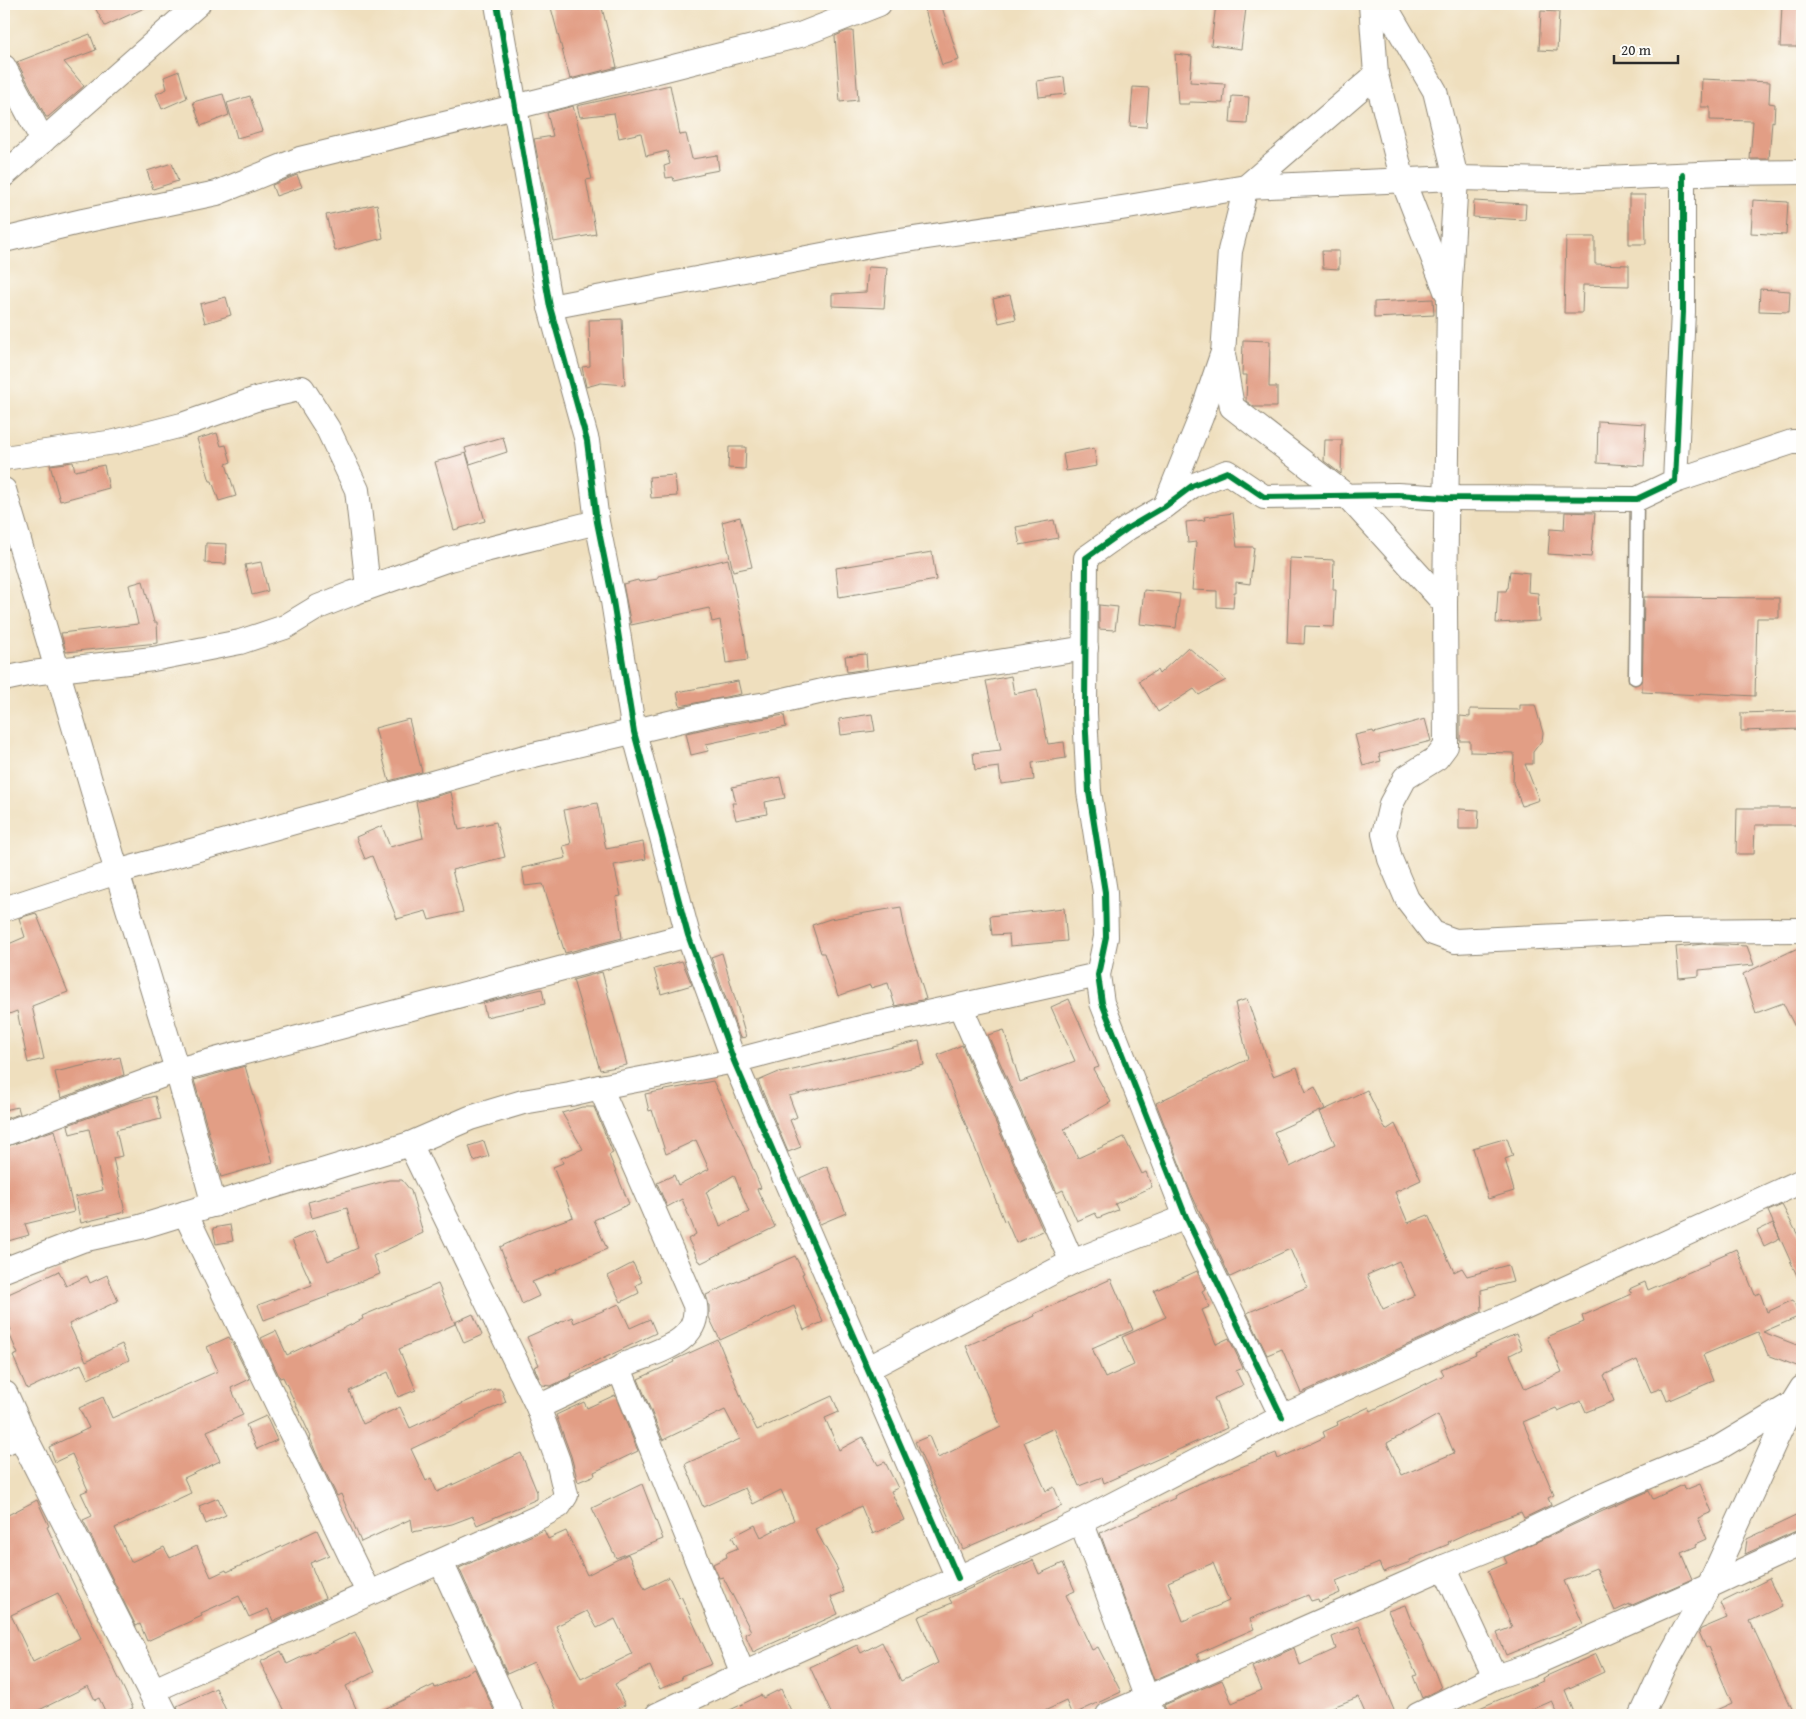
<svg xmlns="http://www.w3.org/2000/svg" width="1806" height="1719" font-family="'Gentium Book Plus',serif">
<rect width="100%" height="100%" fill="#fdfcf7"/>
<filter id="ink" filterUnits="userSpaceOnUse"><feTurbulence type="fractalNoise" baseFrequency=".02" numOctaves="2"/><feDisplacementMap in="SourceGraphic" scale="10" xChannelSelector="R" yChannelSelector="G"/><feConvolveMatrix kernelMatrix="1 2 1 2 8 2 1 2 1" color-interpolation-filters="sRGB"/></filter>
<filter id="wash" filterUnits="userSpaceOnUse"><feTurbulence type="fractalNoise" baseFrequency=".0096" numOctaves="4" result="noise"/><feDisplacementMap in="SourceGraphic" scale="20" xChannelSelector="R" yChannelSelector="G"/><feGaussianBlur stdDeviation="1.12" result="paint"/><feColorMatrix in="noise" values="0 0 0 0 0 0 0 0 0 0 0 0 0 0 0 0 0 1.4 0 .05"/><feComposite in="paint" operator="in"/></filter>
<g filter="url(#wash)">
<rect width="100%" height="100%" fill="#efdfbe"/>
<g id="blocks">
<g fill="#e29e85" fill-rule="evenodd">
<polygon points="93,4 153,4 105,26"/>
<polygon points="550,4 601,4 617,67 570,79"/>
<polygon points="941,4 959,60 942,65 925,10"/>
<polygon points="1216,4 1246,8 1241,49 1211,45"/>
<polygon points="1782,4 1799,4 1797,47 1780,47"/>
<polygon points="1541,11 1559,12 1557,51 1539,50"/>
<polygon points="847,31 853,31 858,100 840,102 835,36"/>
<polygon points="90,34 96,50 64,62 84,86 48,117 46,117 17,62"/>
<polygon points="1175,54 1192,56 1190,82 1225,84 1223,103 1189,102 1189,104 1178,104"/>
<polygon points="179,71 187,98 162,109 156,94 167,89 164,77"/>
<polygon points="1064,77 1066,94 1039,97 1037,81"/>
<polygon points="1702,79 1770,82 1769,103 1775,104 1774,122 1772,121 1769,159 1750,159 1753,121 1710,120 1710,107 1701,107"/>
<polygon points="670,85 680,135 686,134 692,159 717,155 719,170 703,173 704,174 674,181 673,177 666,178 664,166 670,164 667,151 646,156 641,133 619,138 614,113 580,117 577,106"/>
<polygon points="1133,87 1149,88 1146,127 1130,126"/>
<polygon points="223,94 229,115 201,126 193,102"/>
<polygon points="250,96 262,131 237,138 227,103"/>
<polygon points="1232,96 1249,97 1247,124 1230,123"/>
<polygon points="573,106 592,179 586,180 596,234 554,242 534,139 553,136 547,113"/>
<polygon points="172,163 178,181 153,189 147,171"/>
<polygon points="297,175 302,187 276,196 272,185"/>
<polygon points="1629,195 1645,195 1646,244 1629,244"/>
<polygon points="1753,200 1788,202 1786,235 1751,233"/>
<polygon points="1474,201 1526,204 1525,220 1473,217"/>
<polygon points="377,204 383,238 335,251 326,215"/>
<polygon points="1566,237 1595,237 1595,264 1629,265 1629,286 1583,285 1582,313 1564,313"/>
<polygon points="1322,251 1339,251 1339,269 1323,268"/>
<polygon points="868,267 887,268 884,308 832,306 832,294 866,292"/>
<polygon points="1760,289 1790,291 1789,312 1759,311"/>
<polygon points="1010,295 1016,319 999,323 993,299"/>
<polygon points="226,297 231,315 205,323 200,304"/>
<polygon points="1433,299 1434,315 1374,318 1374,302"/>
<polygon points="622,319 625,385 601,383 586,387 582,367 590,366 589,320"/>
<polygon points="1243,340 1270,341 1269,387 1277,387 1277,407 1254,407 1246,401 1247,375 1242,375"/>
<polygon points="1598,421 1646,424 1644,466 1597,463"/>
<polygon points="217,433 221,446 226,445 231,462 226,464 236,496 219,501 212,481 210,481 197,439"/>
<polygon points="503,437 507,452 470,464 465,448"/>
<polygon points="1325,440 1342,440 1341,474 1324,461"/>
<polygon points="729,447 746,447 745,469 728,468"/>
<polygon points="1094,448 1097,466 1066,471 1063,454"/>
<polygon points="466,453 485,521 454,530 435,462"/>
<polygon points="73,462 75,471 104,465 109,488 60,501 50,465"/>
<polygon points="675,475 677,496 651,498 649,477"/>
<polygon points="1565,512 1595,513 1591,557 1548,554 1550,529 1564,530"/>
<polygon points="1233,513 1237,547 1254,547 1250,584 1236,582 1236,592 1234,592 1233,608 1217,607 1217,591 1192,590 1196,542 1188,543 1186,522 1205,520 1204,517"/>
<polygon points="740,517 752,567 733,571 722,522"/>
<polygon points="1054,520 1058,538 1020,545 1016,527"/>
<polygon points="206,543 227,544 226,564 205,563"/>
<polygon points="932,552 936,580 839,597 836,568"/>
<polygon points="1290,558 1334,560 1333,590 1336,590 1334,627 1305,626 1304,644 1287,643"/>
<polygon points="728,559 744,631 748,660 726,663 720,620 712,622 709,608 631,625 623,584 638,580 639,582 658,579 658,576"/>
<polygon points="261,562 268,591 252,595 245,565"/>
<polygon points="1510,571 1529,573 1528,592 1538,593 1539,621 1496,623 1498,591 1506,591 1507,588 1508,588"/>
<polygon points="143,581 154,622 157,622 158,643 66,652 61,633 138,624 129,585"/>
<polygon points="1144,590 1180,594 1176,628 1140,624"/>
<polygon points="1644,597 1779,598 1779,618 1757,618 1755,696 1700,693 1700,695 1642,692"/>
<polygon points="1099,605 1118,607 1115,630 1099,629"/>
<polygon points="1188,647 1226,680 1199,695 1194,689 1158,712 1139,681 1157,670 1159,674"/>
<polygon points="866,654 867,669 847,672 845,656"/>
<polygon points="1011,676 1014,694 1037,689 1048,744 1064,742 1066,758 1032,763 1034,780 1001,784 999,767 975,770 973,753 1001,750 986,681"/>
<polygon points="738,681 741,694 680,706 677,692"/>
<polygon points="1520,705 1535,705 1543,733 1542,740 1533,752 1533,764 1525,764 1539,800 1522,806 1513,783 1514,753 1470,752 1470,741 1460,741 1460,716 1470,717 1470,709 1520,710"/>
<polygon points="1802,711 1802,729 1741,731 1741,713"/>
<polygon points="872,714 875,731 841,735 839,719"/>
<polygon points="784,715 786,727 706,744 708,751 691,755 686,733 719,726"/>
<polygon points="409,719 422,772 389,781 375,728"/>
<polygon points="1425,719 1431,741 1379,754 1381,761 1363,766 1355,735 1373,731 1374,733"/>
<polygon points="780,777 785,798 765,802 767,814 736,820 732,803 736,803 732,787"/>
<polygon points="451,792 459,830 496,822 505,857 452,870 463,912 429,920 426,911 397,919 372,856 365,859 356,837 382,826 390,847 423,838 416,802"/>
<polygon points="597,803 606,849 643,842 646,859 614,865 621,896 616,897 622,938 565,953 543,884 525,886 522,868 566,858 563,846 571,844 564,810"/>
<polygon points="1737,808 1802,808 1802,825 1755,825 1754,854 1736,854"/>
<polygon points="1459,809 1479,810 1478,829 1459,829"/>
<polygon points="901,907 906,935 926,999 895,1006 888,983 871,988 870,985 838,996 824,953 821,953 812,925 830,919"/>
<polygon points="1064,908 1067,941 1010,946 1009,934 992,935 990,916"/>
<polygon points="36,913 68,992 32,1006 44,1059 28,1063 17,1011 4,1016 4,946 25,937 19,918"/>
<polygon points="1703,944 1747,946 1754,965 1699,970 1699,976 1679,978 1676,947"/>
<polygon points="1802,946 1802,1041 1783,1003 1756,1013 1743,974"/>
<polygon points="722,953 746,1037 740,1038 711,957"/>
<polygon points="682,961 692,985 661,994 654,969"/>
<polygon points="602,972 627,1065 600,1070 573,980"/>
<polygon points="542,989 545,1004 486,1017 483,1003"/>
<polygon points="1069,999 1099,1067 1093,1069 1111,1102 1064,1129 1078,1158 1124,1137 1142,1174 1146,1172 1152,1187 1115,1204 1118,1210 1098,1218 1095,1213 1077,1221 1063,1190 1057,1193 988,1035 1004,1030 1020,1082 1075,1061 1051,1007"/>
<path d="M1247 999 1273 1076 1297 1067 1306 1092 1315 1087 1325 1109 1274 1132 1290 1167 1335 1144 1320 1112 1367 1090 1386 1130 1395 1124 1421 1180 1395 1192 1408 1223 1428 1215 1454 1272 1462 1268 1467 1276 1508 1265 1513 1282 1481 1290 1482 1311 1301 1393 1282 1349 1267 1355 1247 1313 1307 1287 1290 1249 1230 1277 1190 1191 1156 1103 1248 1059 1235 1003ZM1399 1261 1415 1295 1383 1309 1367 1275Z"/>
<polygon points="919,1041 924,1065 789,1096 797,1117 790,1120 801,1147 788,1152 758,1081 779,1072 780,1073"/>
<polygon points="962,1045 1043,1231 1016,1243 1006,1220 1004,1221 938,1055"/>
<polygon points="120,1057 124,1075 61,1098 55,1072"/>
<polygon points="245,1066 273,1162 221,1177 194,1080"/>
<path d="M713 1081 741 1140 761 1188 757 1189 775 1227 701 1263 700 1261H699L688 1239 696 1234 682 1199 667 1207 657 1183 674 1175 678 1185 709 1169 696 1140 666 1154 652 1110 649 1111 645 1094ZM734 1175 749 1212 720 1226 706 1192Z"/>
<polygon points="155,1096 161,1119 116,1130 122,1156 113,1158 125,1212 81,1223 75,1197 103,1190 89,1129 70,1134 68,1125 131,1102"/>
<polygon points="18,1107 20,1114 4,1119 4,1110"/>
<polygon points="582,1107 594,1107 613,1153 609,1155 629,1204 594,1220 607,1249 556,1270 557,1272 532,1282 539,1296 522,1304 500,1247 532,1232 573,1217 553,1167 563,1163 561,1158 583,1149 562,1113"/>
<polygon points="55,1130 74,1212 25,1224 29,1235 8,1241 4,1224 4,1147"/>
<polygon points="1507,1138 1513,1156 1505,1159 1514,1191 1488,1199 1473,1148"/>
<polygon points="484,1141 489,1156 474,1161 469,1146"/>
<polygon points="827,1166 846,1213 820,1224 800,1178"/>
<polygon points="389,1180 402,1180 411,1191 423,1233 373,1256 380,1274 328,1294 329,1296 264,1320 258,1305 312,1285 292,1240 315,1230 328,1261 358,1248 347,1208 312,1218 308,1202"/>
<polygon points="1782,1205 1802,1243 1802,1287 1768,1211"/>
<polygon points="1773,1223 1780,1238 1764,1246 1757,1231"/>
<polygon points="230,1225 233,1241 216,1244 213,1228"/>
<path d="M1736 1249 1755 1295 1760 1293 1767 1312 1793 1300 1800 1316 1763 1332 1802 1347V1368L1768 1355 1758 1332 1703 1355 1713 1381 1667 1401 1662 1388 1651 1392 1637 1360 1604 1375 1614 1401 1586 1412 1581 1401 1558 1411 1556 1408 1523 1422 1554 1495 1548 1498 1551 1505 1524 1518 1521 1512 1480 1527 1448 1542 1449 1544 1410 1560V1562L1383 1572 1379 1563 1336 1581 1340 1593 1319 1602 1318 1599 1311 1601 1308 1595 1250 1619 1254 1629 1197 1654 1200 1660 1154 1680 1100 1533 1175 1498 1174 1496 1193 1487V1486L1276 1453 1278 1459 1325 1437 1323 1432 1338 1425 1337 1422 1369 1407 1371 1411 1444 1375 1441 1369 1476 1354 1475 1352 1516 1334 1522 1349 1510 1355 1525 1389 1562 1372 1547 1337 1584 1322 1582 1316 1632 1294 1629 1289 1645 1282 1648 1290 1710 1263 1709 1261ZM1438 1415 1454 1453 1402 1475 1387 1443ZM1213 1563 1229 1601 1183 1621 1168 1582Z"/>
<polygon points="795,1256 804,1273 802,1274 823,1322 804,1330 794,1306 720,1340 709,1317 709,1305 706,1295"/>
<polygon points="633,1263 642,1282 636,1285 639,1293 621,1302 608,1276"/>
<polygon points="59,1271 66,1286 87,1276 90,1283 107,1275 118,1301 69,1324 86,1361 122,1344 129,1360 88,1379 81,1364 27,1389 13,1356 18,1354 8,1331 11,1330 4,1314 4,1296"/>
<polygon points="1197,1271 1205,1289 1202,1291 1209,1307 1202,1310 1216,1344 1229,1338 1243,1368 1236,1371 1243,1385 1214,1398 1227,1428 1104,1483 1102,1477 1079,1486 1054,1428 1024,1442 1046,1491 1054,1487 1062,1506 963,1549 915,1442 929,1436 938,1458 1001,1427 966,1346 1035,1316 1034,1314 1111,1279 1133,1330 1092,1348 1105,1378 1134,1365 1122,1337 1166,1317 1154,1291"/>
<polygon points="438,1284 455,1324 399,1349 416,1390 398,1397 388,1372 349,1391 363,1424 400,1407 410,1428 494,1389 501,1389 506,1402 476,1416 477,1418 411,1449 426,1481 431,1478 437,1492 521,1453 537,1492 537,1499 477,1525 473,1516 452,1524 413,1532 411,1519 361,1542 341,1494 337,1496 316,1453 310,1438 311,1437 283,1377 280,1378 261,1338 276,1331 287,1355 363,1319 362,1316"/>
<polygon points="619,1304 630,1328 650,1319 656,1333 571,1374 572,1376 551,1386 542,1385 534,1367 539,1365 527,1337 572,1317 574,1323"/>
<polygon points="473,1314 482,1335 464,1343 455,1322"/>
<polygon points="229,1337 250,1379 231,1388 243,1415 207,1431 220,1461 184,1478 191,1493 115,1528 131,1562 164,1547 170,1558 197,1546 211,1577 226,1570 227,1572 317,1530 329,1555 310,1563 325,1598 273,1621 268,1609 249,1617 239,1596 201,1613 202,1616 147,1641 140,1624 136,1626 83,1520 92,1516 81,1493 88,1490 72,1454 55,1462 49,1447 89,1428 79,1408 103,1397 112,1418 218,1371 207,1347"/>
<polygon points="718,1340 743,1402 757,1430 832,1396 839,1412 825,1418 839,1450 863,1437 878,1465 885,1462 898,1488 891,1491 904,1520 873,1534 861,1506 815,1529 838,1570 836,1571 844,1592 831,1597 838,1614 753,1652 745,1634 751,1631 723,1577 719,1578 713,1564 727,1557 726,1553 738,1548 732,1537 755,1525 761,1537 794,1520 781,1490 753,1504 745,1488 703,1507 685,1464 740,1439 725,1410 663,1440 638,1379 675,1362 674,1360"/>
<polygon points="615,1395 638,1451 594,1472 595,1475 578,1482 571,1456 556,1415 584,1402 587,1408"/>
<polygon points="266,1416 277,1440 257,1449 246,1425"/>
<polygon points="642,1484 663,1539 616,1558 592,1508"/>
<polygon points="1700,1484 1712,1512 1698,1518 1707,1539 1696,1544 1697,1546 1681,1553 1692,1579 1630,1606 1630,1604 1615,1611 1596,1568 1564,1581 1583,1624 1506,1655 1497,1633 1512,1627 1488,1571 1507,1563 1504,1557 1603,1511 1649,1491 1653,1499 1683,1485 1685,1490"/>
<polygon points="218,1498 226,1515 206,1524 199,1506"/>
<path d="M37 1500 49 1526 47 1527 63 1562 133 1708 119 1715H107L99 1698 95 1700 88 1686 29 1715H4V1517ZM58 1593 80 1638 33 1662 11 1615Z"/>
<polygon points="1802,1513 1802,1529 1796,1531 1745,1554 1747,1539"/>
<path d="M544 1530 548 1539 566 1531 587 1575 628 1554 645 1589 669 1577 679 1598 681 1596 712 1664 681 1676 682 1679 660 1689 650 1666 615 1684 625 1705 604 1715H602L600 1710 588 1715H559L534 1662 507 1674 459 1568ZM587 1611 597 1628 615 1619 632 1654 581 1679 556 1626Z"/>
<polygon points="1033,1560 1039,1574 1063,1563 1075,1591 1066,1595 1092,1650 1098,1647 1121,1692 1072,1715 1066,1701 1036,1715 832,1715 810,1667 857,1645 861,1653 882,1642 901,1681 938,1663 918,1617 952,1603 949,1598"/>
<polygon points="1769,1579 1782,1606 1750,1621 1794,1715 1705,1715 1732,1703 1708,1647 1706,1648 1699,1632 1701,1629 1727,1618 1720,1603"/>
<polygon points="1405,1605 1413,1626 1414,1626 1434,1670 1441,1688 1422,1698 1413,1676 1417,1675 1388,1611"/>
<polygon points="1359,1626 1396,1715 1366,1715 1358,1697 1323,1711 1325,1715 1168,1715 1164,1705 1222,1680 1232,1703 1262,1690 1252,1667 1294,1648 1300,1665 1336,1649 1332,1637"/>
<polygon points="355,1632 374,1672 346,1686 359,1715 287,1715 260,1662 281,1651 287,1664"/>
<polygon points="1596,1654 1604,1672 1565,1690 1575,1715 1558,1715 1552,1701 1520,1715 1463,1715 1543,1681 1542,1678"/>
<polygon points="475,1669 496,1715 372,1715 434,1685 435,1688"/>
<polygon points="216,1688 228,1715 180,1715 177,1706"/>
<polygon points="781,1689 793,1715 720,1715 761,1695 763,1698"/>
</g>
</g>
</g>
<g filter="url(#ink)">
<use href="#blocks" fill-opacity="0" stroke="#8d8574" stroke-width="1"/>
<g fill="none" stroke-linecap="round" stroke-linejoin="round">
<defs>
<polyline id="service" points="1635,678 1637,499"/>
<g id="minor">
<polyline points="497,4 550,307 587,441 597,522 613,601 634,732 688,935 734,1061 958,1578"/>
<polyline points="1371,4 1376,75 1403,181 1446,291"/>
<polyline points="1384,4 1435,91 1456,178 1449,300 1445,604 1446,746 1437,758 1405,778 1391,804 1384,834 1390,859 1407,899 1433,933 1455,941 1665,931 1802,930"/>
<polyline points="4,67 43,141"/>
<polyline points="1376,75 1246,187 1230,251 1223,354 1232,407 1348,497 1445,604"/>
<polyline points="4,175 198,4"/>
<polyline points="4,240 83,221 217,193 300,159 515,107 800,35 879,4"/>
<polyline points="550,307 880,244 1128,207 1246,187 1456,178 1557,180 1723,173 1802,172"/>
<polyline points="4,458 115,442 182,425 256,399 302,388 328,429 357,490 368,587"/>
<polyline points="1675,481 1792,442 1802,442"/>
<polyline points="4,490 117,872 177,1070 214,1205"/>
<polyline points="1165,506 1201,417 1222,355"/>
<polyline points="4,679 32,673 153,659 240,642 285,627 318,607 353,593 449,559 597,522"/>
<polyline points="4,909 117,872 521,758 716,712 767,704 840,687 1086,648"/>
<polyline points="960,1006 1072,1262"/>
<path d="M600 1087 695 1305C701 1343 654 1352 626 1364L621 1368V1373L743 1674"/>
<polyline points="4,1134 177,1070 688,935"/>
<polyline points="185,1213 368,1592"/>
<polyline points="4,1270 82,1240 140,1227 410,1144 470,1118 523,1102 570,1094 600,1087 734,1061 864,1027 1098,975"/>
<polyline points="867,1369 1072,1262 1186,1217"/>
<polyline points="538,1407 621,1368"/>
<polyline points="1282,1417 1186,1217 1102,1003 1098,975 1106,937 1105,892 1089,792 1085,713 1086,558 1128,528 1164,507 1192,486 1227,472 1264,497 1397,495 1447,498 1637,499 1675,481 1683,312 1683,175"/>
<polyline points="4,1443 22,1435"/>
<polyline points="1081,1521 1153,1715"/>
<polyline points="441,1562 511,1715"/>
<polyline points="1444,1567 1495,1677"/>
<polyline points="152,1691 541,1516 559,1506 566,1495 558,1461 538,1407 410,1144"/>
<polyline points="657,1715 743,1674 958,1578 1081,1521 1282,1417 1802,1181"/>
<polyline points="1108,1715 1444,1567 1506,1542 1597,1498 1676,1465 1715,1450 1792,1404"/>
<polyline points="1418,1715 1495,1677 1528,1666 1709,1586 1802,1543"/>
<polyline points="1642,1715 1664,1667 1709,1586 1792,1404 1802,1388"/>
</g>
<polyline id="secondary" points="4,1395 22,1435 164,1715"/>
</defs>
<use href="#service" stroke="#8d8574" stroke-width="15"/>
<use href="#minor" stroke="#8d8574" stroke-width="26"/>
<use href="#secondary" stroke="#8d8574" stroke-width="30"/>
<use href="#service" stroke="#fff" stroke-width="12"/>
<use href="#minor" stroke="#fff" stroke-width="24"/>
<use href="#secondary" stroke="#fff" stroke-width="28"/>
<defs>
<g id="cycleway">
<polyline points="497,4 550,307 587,441 597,522 613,601 634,732 688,935 734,1061 958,1578"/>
<polyline points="1282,1417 1186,1217 1102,1003 1098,975 1106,937 1105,892 1089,792 1085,713 1086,558 1128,528 1164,507 1192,486 1227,472 1264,497 1397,495 1447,498 1637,499 1675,481 1683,312 1683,175"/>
</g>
</defs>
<use href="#cycleway" stroke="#fdfcf7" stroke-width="9"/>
<use href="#cycleway" stroke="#00873e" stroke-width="6"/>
</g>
</g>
<rect width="1806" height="1719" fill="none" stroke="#fdfcf7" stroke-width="20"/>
<path d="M1614 55v8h64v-8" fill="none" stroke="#2b2b2b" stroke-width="2.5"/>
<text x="1621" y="55" font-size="15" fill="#2b2b2b" stroke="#fdfcf7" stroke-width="4" paint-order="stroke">20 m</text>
</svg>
